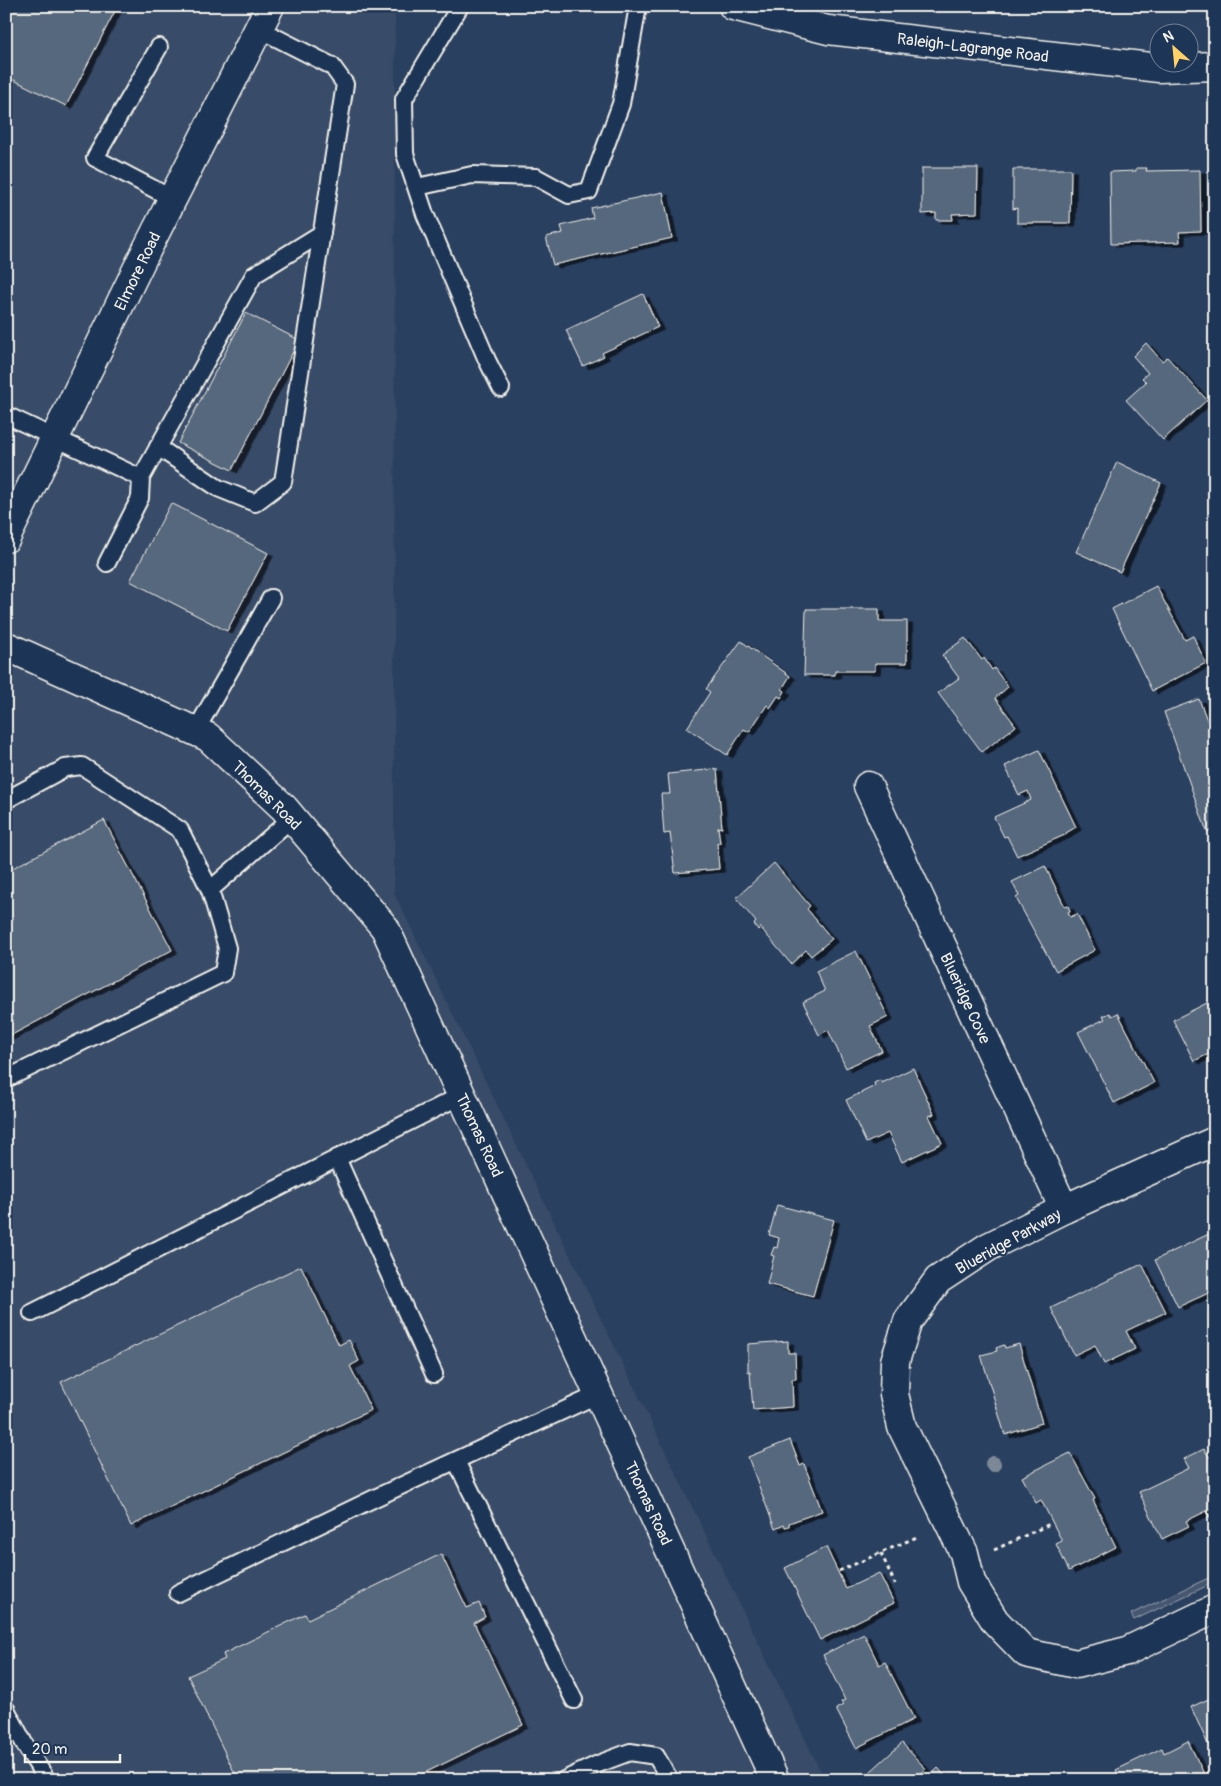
<svg xmlns="http://www.w3.org/2000/svg" width="1221" height="1786" font-family="Pangolin,sans-serif">
<defs>
<filter id="shadow"><feDropShadow dx="5.5" dy="3" stdDeviation="0" flood-color="#0009"/></filter>
</defs>
<rect width="100%" height="100%" fill="#2a4060"/>
<filter id="ink" filterUnits="userSpaceOnUse"><feTurbulence type="fractalNoise" baseFrequency=".02" numOctaves="2"/><feDisplacementMap in="SourceGraphic" scale="10" xChannelSelector="R" yChannelSelector="G"/><feConvolveMatrix kernelMatrix="1 2 1 2 8 2 1 2 1" color-interpolation-filters="sRGB"/></filter>
<g filter="url(#ink)">
<polygon fill="#374c69" points="6,6 395,6 394,893 825,1780 6,1780"/>
<polygon fill="#445771" stroke="#9ca4ac" points="1215,1575 1215,1582 1134,1620 1131,1614"/>
<g fill="#56677d" stroke="#f4f1e8" filter="url(#shadow)">
<polygon points="6,6 111,6 116,9 66,106 6,76"/>
<polygon points="922,168 978,168 977,213 952,214 953,220 936,220 936,213 922,214"/>
<polygon points="1136,168 1147,168 1146,171 1200,170 1201,231 1179,232 1180,242 1111,244 1110,172 1136,171"/>
<polygon points="1013,169 1071,169 1070,223 1017,223 1017,208 1013,209"/>
<polygon points="663,192 672,238 553,265 546,237 563,233 561,226 593,218 591,208"/>
<polygon points="643,294 658,327 602,353 604,356 583,366 566,330"/>
<polygon points="246,313 299,340 232,470 178,443"/>
<polygon points="1146,343 1162,361 1167,357 1207,400 1163,440 1126,400 1146,382 1142,378 1148,373 1133,356"/>
<polygon points="1117,462 1161,483 1120,572 1076,552"/>
<polygon points="171,503 268,553 227,631 130,581"/>
<polygon points="1156,586 1185,640 1193,636 1206,663 1152,691 1112,609"/>
<polygon points="806,609 879,609 879,621 907,621 907,663 875,663 875,671 835,671 835,675 804,675"/>
<polygon points="965,638 982,660 984,658 992,670 994,668 1008,687 995,698 1016,726 982,752 938,693 959,678 942,655"/>
<polygon points="741,641 790,676 782,689 785,691 781,698 778,696 770,708 767,705 749,732 744,729 727,755 687,728 710,692 706,689"/>
<polygon points="1199,699 1215,741 1215,830 1207,832 1164,712"/>
<polygon points="1039,750 1076,827 1066,833 1067,834 1017,856 1007,836 1004,837 994,817 1031,800 1028,791 1019,795 1005,766"/>
<polygon points="717,769 722,828 718,827 720,843 717,843 719,869 675,873 670,833 664,834 661,794 670,794 668,774"/>
<polygon points="104,820 172,950 6,1038 6,865 9,870"/>
<polygon points="774,863 810,906 807,909 832,939 811,956 806,950 791,964 760,927 758,930 754,924 756,922 736,898"/>
<polygon points="1045,866 1065,907 1068,906 1070,911 1068,912 1070,917 1077,914 1095,950 1056,971 1016,898 1019,896 1012,882"/>
<polygon points="856,951 888,1017 870,1026 882,1051 846,1068 828,1030 819,1035 803,1002 825,991 816,971"/>
<polygon points="1207,1003 1211,1011 1215,1009 1215,1051 1194,1061 1173,1020"/>
<polygon points="1110,1013 1112,1016 1118,1013 1154,1083 1114,1103 1078,1032 1105,1019 1103,1016"/>
<polygon points="913,1068 934,1114 929,1116 942,1143 902,1162 888,1133 866,1143 846,1100 875,1086 874,1083 880,1080 882,1083"/>
<polygon points="777,1205 834,1220 813,1296 767,1284 774,1256 771,1255 774,1247 777,1248 779,1238 769,1235"/>
<polygon points="1215,1231 1215,1290 1178,1307 1155,1260"/>
<polygon points="1142,1264 1166,1312 1126,1331 1135,1349 1104,1364 1095,1345 1074,1355 1051,1308"/>
<polygon points="301,1266 339,1345 349,1340 359,1361 350,1366 371,1410 131,1526 61,1382"/>
<polygon points="788,1341 788,1353 795,1353 796,1379 792,1379 793,1407 753,1410 750,1372 748,1372 748,1344"/>
<polygon points="1019,1344 1042,1423 1005,1435 981,1355 997,1351 996,1348 1004,1345 1005,1348"/>
<polygon points="790,1440 800,1466 804,1464 822,1511 789,1523 789,1526 785,1527 784,1525 775,1529 748,1457"/>
<polygon points="1204,1449 1209,1457 1215,1454 1215,1507 1186,1521 1189,1526 1162,1539 1139,1492 1189,1468 1184,1459"/>
<polygon points="1070,1453 1095,1499 1093,1500 1116,1547 1069,1571 1056,1544 1062,1541 1041,1500 1036,1503 1022,1477"/>
<polygon points="826,1547 846,1589 879,1573 894,1603 820,1640 785,1568"/>
<polygon points="441,1554 467,1608 479,1603 485,1617 474,1623 523,1725 410,1780 238,1780 188,1676 225,1659 223,1654 305,1614 308,1619"/>
<polygon points="864,1634 879,1665 885,1662 914,1719 856,1748 836,1709 843,1705 841,1702 845,1700 823,1655"/>
<polygon points="1215,1696 1215,1760 1191,1707"/>
<polygon points="1188,1741 1207,1780 1108,1780 1118,1775 1116,1770 1162,1748 1164,1753"/>
<polygon points="902,1743 926,1769 914,1780 877,1780 870,1772"/>
<polygon points="938,1768 949,1780 926,1780"/>
</g>
<g fill="none" stroke-linecap="round" stroke-linejoin="round">
<defs>
<g id="service">
<polyline points="460,6 404,99 405,154 425,214 487,360 501,388"/>
<polyline points="159,47 95,158 173,199"/>
<polyline points="417,187 472,175 536,177 569,195 589,191 621,104 638,6"/>
<polyline points="6,415 141,478 254,275 322,233"/>
<polyline points="158,447 218,488 255,503 283,482 345,84 332,66 259,29"/>
<polyline points="107,563 140,498 141,478"/>
<polyline points="195,732 271,598"/>
<polyline points="6,800 65,768 82,766 180,830 210,890 292,818"/>
<polyline points="6,1079 223,973 227,948 210,890"/>
<polyline points="337,1158 434,1374"/>
<polyline points="32,1313 462,1095"/>
<polyline points="456,1461 574,1700"/>
<polyline points="178,1593 377,1497 599,1394"/>
<polyline points="6,1709 26,1747 47,1780"/>
<polyline points="564,1780 598,1764 630,1752 656,1756 670,1780"/>
</g>
<g id="minor">
<polyline points="868,786 1064,1209"/>
<polyline points="1215,1141 1064,1209 988,1247 938,1280 908,1321 895,1361 894,1394 902,1427 964,1553 971,1582 995,1621 1026,1653 1076,1664 1127,1651 1215,1609"/>
</g>
<g id="tertiary">
<polyline points="6,538 143,257 270,6"/>
<polyline points="6,646 208,737 284,808 385,928 775,1780"/>
</g>
<polyline id="secondary" points="733,6 828,30 1159,68 1215,66"/>
</defs>
<use href="#service" stroke="#f4f1e8" stroke-width="20"/>
<use href="#minor" stroke="#f4f1e8" stroke-width="31"/>
<use href="#tertiary" stroke="#f4f1e8" stroke-width="31"/>
<use href="#secondary" stroke="#f4f1e8" stroke-width="31"/>
<g stroke="#f4f1e8" stroke-width="3" stroke-dasharray="4 4" stroke-linecap="butt">
<polyline points="1209,1514 1212,1522 1215,1521"/>
<polyline points="994,1550 1050,1524"/>
<polyline points="881,1553 895,1584"/>
<polyline points="839,1571 919,1536"/>
</g>
<use href="#service" stroke="#1d3557" stroke-width="16"/>
<use href="#minor" stroke="#1d3557" stroke-width="28"/>
<use href="#tertiary" stroke="#1d3557" stroke-width="28"/>
<use href="#secondary" stroke="#1d3557" stroke-width="28"/>
</g>
<circle fill="#7c8897" cx="993" cy="1464" r="8"/>
</g>
<g text-anchor="middle" stroke-width="4" stroke-linejoin="round" paint-order="stroke">
<g font-size="16" fill="#f4f1e8" stroke="#1d3557">
<text transform="translate(973 47) rotate(7)" y="6">Raleigh-Lagrange Road</text>
<text transform="translate(137 271) rotate(-64)" y="6">Elmore Road</text>
<text transform="translate(267 795) rotate(45)" y="6">Thomas Road</text>
<text transform="translate(966 998) rotate(65)" y="6">Blueridge Cove</text>
<text transform="translate(480 1135) rotate(65)" y="6">Thomas Road</text>
<text transform="translate(1008 1241) rotate(-29)" y="6">Blueridge Parkway</text>
<text transform="translate(649 1503) rotate(65)" y="6">Thomas Road</text>
</g>
</g>
<rect width="1221" height="1786" fill="none" stroke="#1d3557" stroke-width="25"/>
<rect x="12" y="12" width="1196" height="1761" fill="none" stroke="#f4f1e8" stroke-width="2" filter="url(#ink)"/>
<g transform="translate(1174 48) rotate(333)"><circle r="24" fill="#1d3557" stroke="#738091"/>
<path d="M0-4L9 19L0 12L-9 19Z" fill="#ffd166"/>
<text y="-8" font-size="14" font-weight="bold" text-anchor="middle" fill="#f4f1e8">N</text>
</g>
<path d="M25 1754v8h95v-8" fill="none" stroke="#f4f1e8" stroke-width="2.5"/>
<text x="32" y="1754" font-size="15" fill="#f4f1e8" stroke="#1d3557" stroke-width="4" paint-order="stroke">20 m</text>
</svg>
